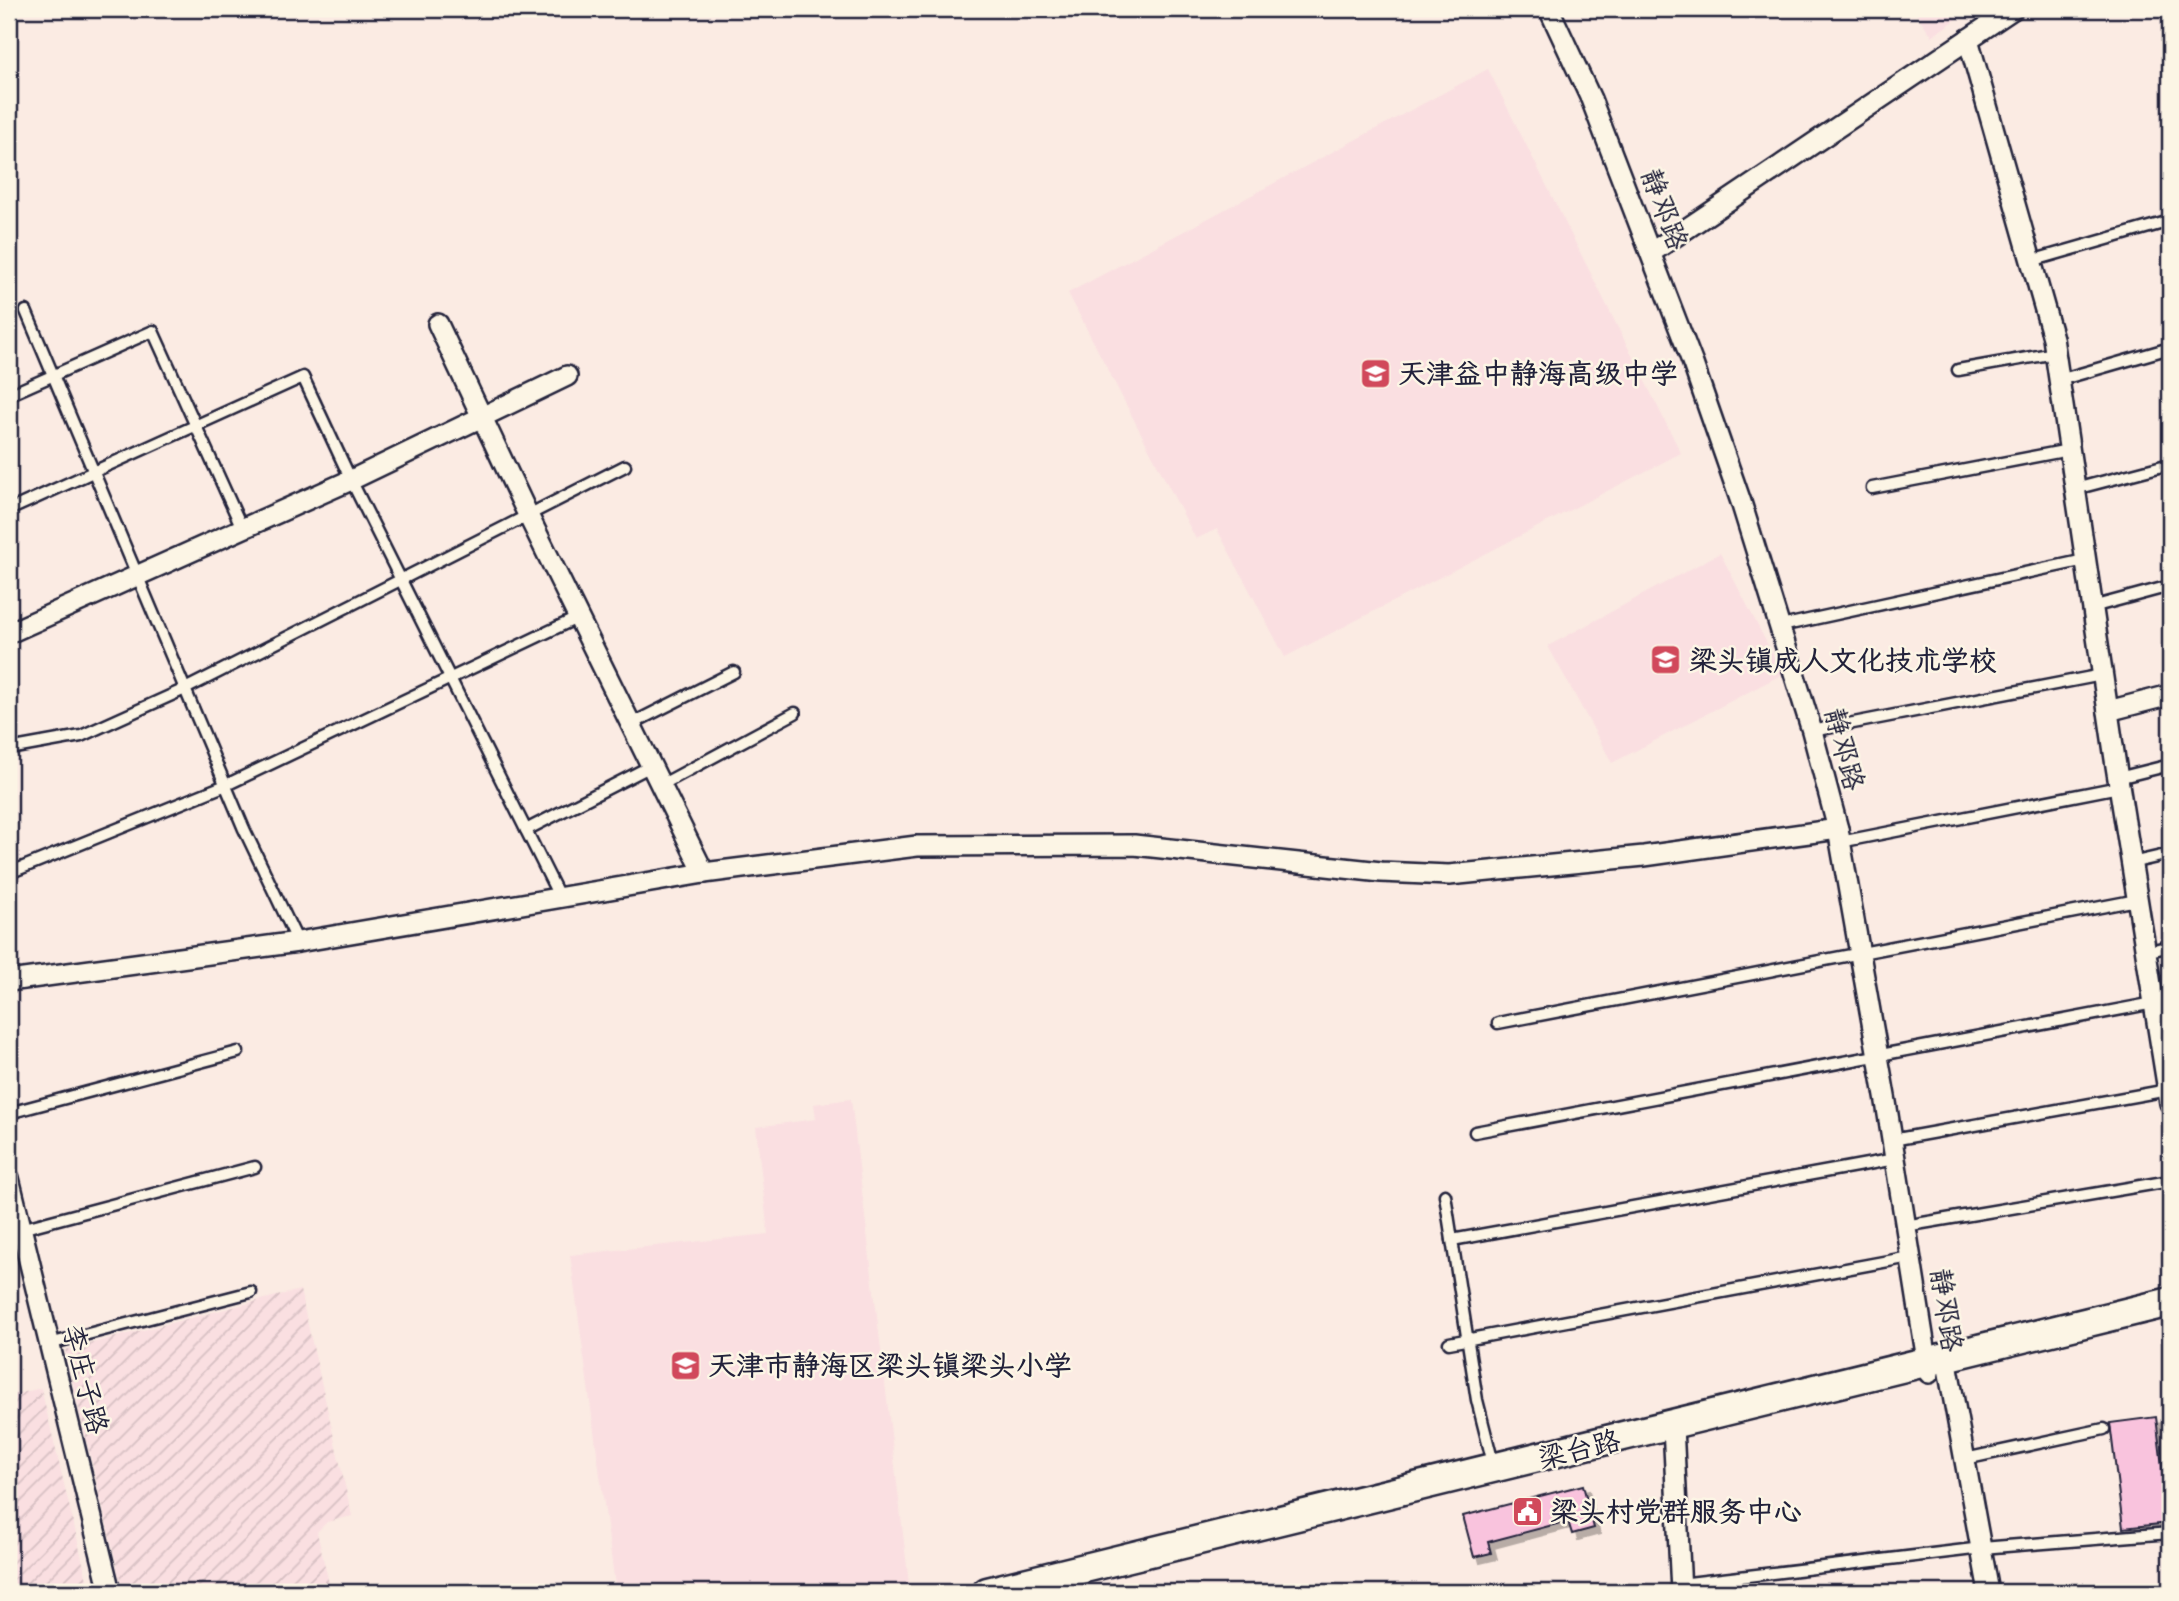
<svg xmlns="http://www.w3.org/2000/svg" width="2179" height="1601" font-family="Caveat,'LXGW WenKai TC',sans-serif">
<defs>
<pattern id="industrial-furrows" width="10" height="10" patternUnits="userSpaceOnUse" patternTransform="scale(1.75)"><rect width="10" height="10" fill="#fadfe1"/><path d="M-1 1l2-2M0 10L10 0M9 11l2-2" fill="none" stroke="#d6bfc2"/></pattern>
<filter id="shadow"><feDropShadow dx="6" dy="6" stdDeviation="0" flood-color="#0004"/></filter>
</defs>
<rect width="100%" height="100%" fill="#fbebe3"/>
<filter id="ink" filterUnits="userSpaceOnUse"><feTurbulence type="fractalNoise" baseFrequency=".0143" numOctaves="2"/><feDisplacementMap in="SourceGraphic" scale="14" xChannelSelector="R" yChannelSelector="G"/><feConvolveMatrix kernelMatrix="1 2 1 2 8 2 1 2 1" color-interpolation-filters="sRGB"/></filter>
<g filter="url(#ink)">
<g fill="#fadfe1">
<polygon points="1913,9 1972,9 1932,36"/>
<polygon points="1488,69 1681,453 1285,657 1217,529 1196,539 1068,293"/>
<polygon points="1720,553 1783,674 1612,763 1548,646"/>
<polygon points="851,1099 910,1592 616,1592 570,1255 768,1234 756,1127 816,1119 814,1104"/>
</g>
<g fill="url(#industrial-furrows)">
<polygon points="300,1290 352,1516 327,1522 317,1532 331,1592 123,1592 65,1350"/>
<polygon points="41,1388 90,1592 9,1592 9,1396"/>
</g>
<g fill="#f9c3dd" stroke="#22223b" stroke-width="2" filter="url(#shadow)">
<polygon points="2156,1417 2169,1523 2123,1528 2110,1423"/>
<polygon points="1583,1485 1594,1528 1572,1534 1568,1521 1488,1542 1491,1553 1474,1557 1463,1516"/>
</g>
<g fill="none" stroke-linecap="round" stroke-linejoin="round">
<defs>
<g id="service">
<polyline points="2031,261 2170,221"/>
<polyline points="26,311 244,829 298,942"/>
<polyline points="1958,370 2055,353"/>
<polyline points="2059,380 2170,348"/>
<polyline points="9,395 153,331 242,528"/>
<polyline points="1872,488 2069,450"/>
<polyline points="2075,489 2170,464"/>
<polyline points="9,510 303,377 351,480 559,896"/>
<polyline points="2092,607 2170,586"/>
<polyline points="1781,626 2085,560"/>
<polyline points="631,724 734,672"/>
<polyline points="1812,731 2102,675"/>
<polyline points="9,749 81,736 185,689 625,466"/>
<polyline points="2118,778 2170,765"/>
<polyline points="661,785 795,713"/>
<polyline points="526,830 651,766"/>
<polyline points="1840,842 2119,787"/>
<polyline points="2131,863 2170,854"/>
<polyline points="9,873 226,785 579,617"/>
<polyline points="2146,952 2170,946"/>
<polyline points="1498,1023 2137,900"/>
<polyline points="9,1113 238,1052"/>
<polyline points="1475,1132 2154,1003"/>
<polyline points="1892,1140 2168,1090"/>
<polyline points="1445,1195 1477,1400 1494,1467"/>
<polyline points="1905,1226 2170,1181"/>
<polyline points="21,1229 255,1167"/>
<polyline points="1452,1240 1895,1159"/>
<polyline points="1449,1343 1910,1257"/>
<polyline points="49,1344 251,1292"/>
<polyline points="1965,1459 2104,1429"/>
<polyline points="1680,1584 1982,1548 2170,1533"/>
</g>
<g id="minor">
<polyline points="1549,9 1591,99 1693,364 1741,502 1812,731 1838,829 1886,1102 1929,1373"/>
<polyline points="1968,39 2053,338 2116,766 2170,1103"/>
<polyline points="1652,252 2013,9"/>
<polyline points="438,324 529,517 704,873"/>
<polyline points="9,633 351,480 567,376"/>
<polyline points="2108,711 2170,695"/>
<polyline points="9,981 298,942 704,873 917,846 1134,845 1381,872 1449,875 1644,856 1838,829"/>
<polyline points="9,1178 110,1592"/>
<polyline points="1946,1357 1989,1592"/>
<polyline points="1673,1426 1681,1592"/>
</g>
<polyline id="secondary" points="987,1592 2170,1302"/>
</defs>
<use href="#service" stroke="#22223b" stroke-width="15"/>
<use href="#minor" stroke="#22223b" stroke-width="24"/>
<use href="#secondary" stroke="#22223b" stroke-width="33"/>
<use href="#service" stroke="#fcf5e5" stroke-width="10"/>
<use href="#minor" stroke="#fcf5e5" stroke-width="19"/>
<use href="#secondary" stroke="#fcf5e5" stroke-width="28"/>
</g>
</g>
<defs>
<symbol id="school-square" viewBox="-11 -11 22 22"><rect x="-9" y="-9" width="18" height="18" rx="4" fill="#d1495b" stroke="#fcf5e5"/><path d="M0-5L7-2L0 1L-7-2ZM-4 1L0 2.5L4 1V4Q0 6-4 4Z" fill="#fff"/></symbol>
<symbol id="civic-square" viewBox="-11 -11 22 22"><rect x="-9" y="-9" width="18" height="18" rx="4" fill="#d1495b" stroke="#fcf5e5"/><path d="M-.6-6.5H3V-4.5H.6V-3L4-1V1h2V6H-6V1h2V-1L-.6-3ZM-1.2 2.5V6h2.4V2.5Z" fill="#fff"/></symbol>
</defs>
<g fill-rule="evenodd">
<use href="#school-square" x="1358" y="356" width="35" height="35"/>
<use href="#school-square" x="1648" y="642" width="35" height="35"/>
<use href="#school-square" x="668" y="1348" width="35" height="35"/>
<use href="#civic-square" x="1510" y="1494" width="35" height="35"/>
</g>
<g text-anchor="middle" stroke-width="5" stroke-linejoin="round" paint-order="stroke">
<g font-size="28" fill="#22223b" stroke="#fcf5e5">
<text transform="translate(1665 209) rotate(69)" y="10">静邓路</text>
<text transform="translate(1845 749) rotate(75)" y="10">静邓路</text>
<text transform="translate(1947 1310) rotate(81)" y="10">静邓路</text>
<text transform="translate(86 1379) rotate(76)" y="10">李庄子路</text>
<text transform="translate(1579 1449) rotate(-14)" y="10">梁台路</text>
</g>
<g font-size="28" font-weight="bold" fill="#22223b" stroke="#fcf5e5" text-anchor="start">
<text x="1398" y="383">天津益中静海高级中学</text>
<text x="1689" y="670">梁头镇成人文化技术学校</text>
<text x="708" y="1375">天津市静海区梁头镇梁头小学</text>
<text x="1550" y="1521">梁头村党群服务中心</text>
</g>
</g>
<rect width="2179" height="1601" fill="none" stroke="#fcf5e5" stroke-width="35"/>
<rect x="18" y="18" width="2144" height="1566" fill="none" stroke="#22223b" stroke-width="2.5" filter="url(#ink)"/>
</svg>
